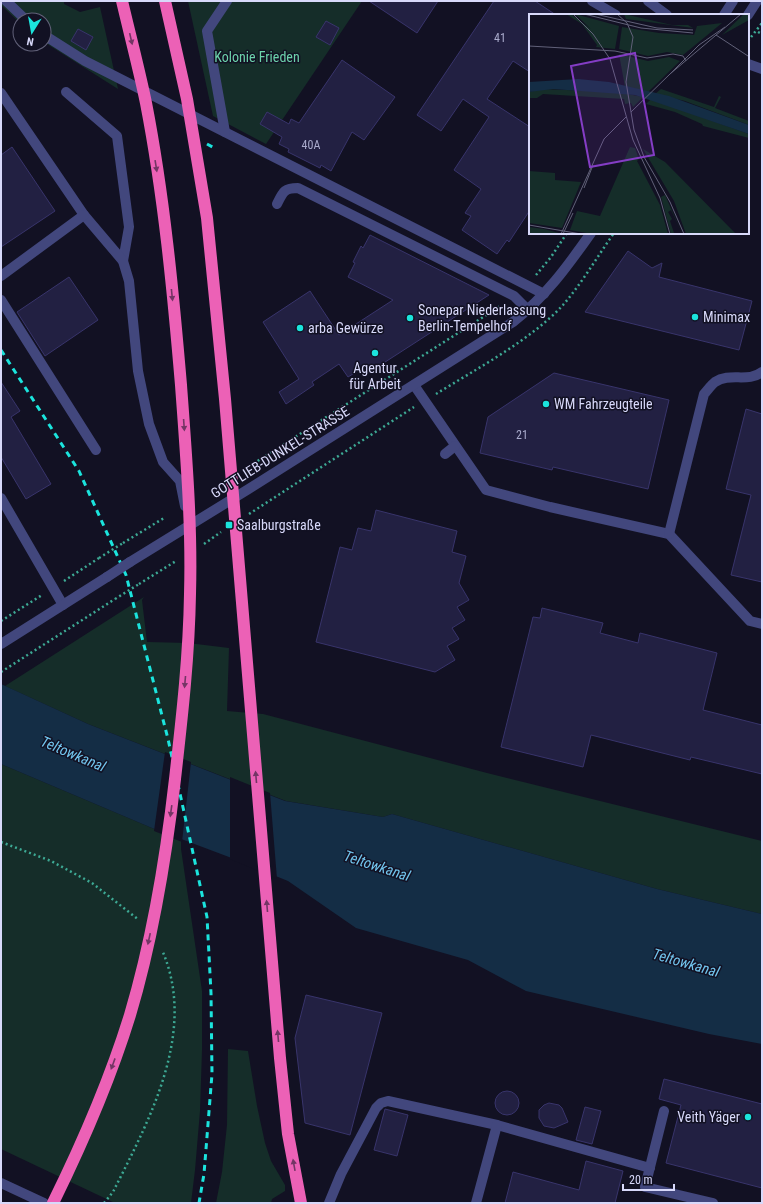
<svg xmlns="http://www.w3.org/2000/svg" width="763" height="1204" font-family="'Roboto Condensed',sans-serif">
<rect width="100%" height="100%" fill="#121123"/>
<g fill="#152d29">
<polygon points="1,1 64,1 64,4 80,12 100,7 118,89 44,42 44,20 20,20 20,23 1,5"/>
<polygon points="188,1 362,1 266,144 213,116"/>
<polygon points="144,597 142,600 147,642 188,643 229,648 227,711 263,714 487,773 762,841 762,914 657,889 392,814 383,817 286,801 88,724 5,686"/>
<polygon points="1,764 152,828 181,839 181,849 202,991 202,1050 200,1111 195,1170 191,1203 115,1203 1,1149"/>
<polygon points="228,1049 248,1051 257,1106 265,1143 271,1161 285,1185 285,1191 272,1199 271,1203 216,1203 222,1172 227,1125"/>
</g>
<polygon fill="#142d45" points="1,684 88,724 285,801 383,817 392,814 657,889 762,914 762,1044 709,1034 526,991 468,960 356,928 288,881 229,857 152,828 1,764"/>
<g fill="#121123">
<polygon points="165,752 191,762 182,842 154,831"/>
<polygon points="230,777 270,793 277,879 230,859"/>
</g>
<g fill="#222042" stroke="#38346b">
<polygon points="369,1 438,1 417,33"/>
<polygon points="494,1 535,1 556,15 530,15 530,72 513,61 487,99 530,127 530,210 509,242 507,240 497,254 462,230 471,216 465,213 481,189 454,170 489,117 463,99 441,131 417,115"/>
<polygon points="326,21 339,28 330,45 316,37"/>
<polygon points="78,29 93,37 86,50 71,41"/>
<polygon points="342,60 395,97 364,140 352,132 331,171 321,165 320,168 288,152 289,149 279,144 282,137 260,124 267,112 289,124 291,119 299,123"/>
<polygon points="12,147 55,211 1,247 1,155"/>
<polygon points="370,235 489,295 365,375 361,369 348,377 339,364 312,382 314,385 286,404 279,392 299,379 263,322 310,291 339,335 393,300 348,277 355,263 353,262 361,246 363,248"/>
<polygon points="628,251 652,268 662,263 659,277 752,301 739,350 585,312"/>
<polygon points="69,277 98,320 45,356 17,312"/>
<polygon points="554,373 669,400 648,489 553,467 552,470 480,453 488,417"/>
<polygon points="1,382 20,411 11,417 51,484 26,499 1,457"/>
<polygon points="746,409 762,414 762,582 731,575 751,495 726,489"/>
<polygon points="376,510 457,531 452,552 466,556 459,583 469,600 457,607 465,620 452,628 459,639 447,646 455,660 435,672 316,642 340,547 352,550 358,528 371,531"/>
<polygon points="542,608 603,623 600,633 638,643 640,633 717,653 703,710 762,725 762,774 691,757 690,760 591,735 583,767 501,747 533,617 540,618"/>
<polygon points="306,995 382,1013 350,1135 305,1123 295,1038"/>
<polygon points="664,1079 762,1104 762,1188 666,1163 681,1105 659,1099"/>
<circle cx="507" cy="1103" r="12"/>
<polygon points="549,1103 559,1105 562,1108 568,1122 554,1128 544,1126 539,1118 539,1110 544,1105"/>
<polygon points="585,1107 601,1111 592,1144 576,1140"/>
<polygon points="385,1109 408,1115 397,1156 374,1150"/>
<polygon points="586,1161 623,1171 615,1203 505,1203 513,1172 579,1190"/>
</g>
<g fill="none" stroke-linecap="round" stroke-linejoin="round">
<g stroke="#3da994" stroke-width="2.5" stroke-dasharray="2 3" stroke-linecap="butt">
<polyline points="758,32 762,34"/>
<polyline points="748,41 762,23"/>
<polyline points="536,275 551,257 567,233"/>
<path d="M436 394C476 369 531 340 563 305 582 283 597 257 614 233"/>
<polyline points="245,469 502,305"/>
<polyline points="249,514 414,407"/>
<polyline points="123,543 164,518"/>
<polyline points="204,544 221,532"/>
<polyline points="64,581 99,558"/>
<polyline points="139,584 176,561"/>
<polyline points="1,621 42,595"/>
<polyline points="1,672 115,599"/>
<polyline points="1,842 51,861 92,883 139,920"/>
<path d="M104 1203 113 1192C149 1120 198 1032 162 950"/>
</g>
<g stroke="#42477d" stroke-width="10">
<polyline points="6,1 26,20"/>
<polyline points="592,1 616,15"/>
<polyline points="648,1 667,15"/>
<polyline points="724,15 733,1"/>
<polyline points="748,15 757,1"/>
<polyline points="44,35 85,61 544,294"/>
<polyline points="748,64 762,69"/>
<polyline points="66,92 117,136 129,227 123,261"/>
<polyline points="1,93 84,215 123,261 129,281 138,371 149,424 163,462 180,481 185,506"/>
<polyline points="225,132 207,31 227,1"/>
<path d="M277 204C283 192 284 188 298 188L514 296 528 310"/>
<polyline points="1,276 84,215"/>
<polyline points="1,300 96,450"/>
<polyline points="414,385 486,490 550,507 669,534 750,621 762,624"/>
<polyline points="445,454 455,446"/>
<polyline points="1,498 63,605"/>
<path d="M669 534 704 394C707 391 711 385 715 382 730 372 748 383 762 372"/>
<path d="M130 562 247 490 513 322C546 296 567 267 591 233"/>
<polyline points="1,644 107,577"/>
<polyline points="664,1111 645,1187 713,1203"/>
<polyline points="1,1183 44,1203"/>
<polyline points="329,1203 341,1174 376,1108 381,1103 388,1101 497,1125 650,1168"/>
<polyline points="476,1203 497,1125"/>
</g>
<g stroke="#1be4dd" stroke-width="3" stroke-dasharray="6 5" stroke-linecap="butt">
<polyline points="207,144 216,149"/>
<polyline points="1,350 79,471 126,575 168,739 207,917 211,993 212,1074 204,1174 199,1203"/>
</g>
<g stroke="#3da994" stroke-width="2.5" stroke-dasharray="2 3" stroke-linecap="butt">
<polyline points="99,558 123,543"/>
<polyline points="115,599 139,584"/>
</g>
<polyline stroke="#42477d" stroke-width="10" points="107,577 130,562"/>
<g stroke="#ec61b6" stroke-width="12">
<polyline points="165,1 187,99 207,218 225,399 280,1058 288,1134 301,1203"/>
<path d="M53 1203C83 1142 110 1080 130 1015 153 938 166 858 175 779 182 717 189 656 190 594 192 524 186 454 181 385 173 291 164 196 146 103 139 69 130 35 122 1"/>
</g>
</g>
<defs><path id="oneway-solid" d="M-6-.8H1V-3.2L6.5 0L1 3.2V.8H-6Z"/></defs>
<g fill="#743565">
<use href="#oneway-solid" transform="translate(131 39) rotate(77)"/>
<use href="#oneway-solid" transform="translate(156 166) rotate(81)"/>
<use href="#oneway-solid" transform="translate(172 295) rotate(84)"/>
<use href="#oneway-solid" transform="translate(184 425) rotate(86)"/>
<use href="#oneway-solid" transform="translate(185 682) rotate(95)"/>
<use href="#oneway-solid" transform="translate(256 777) rotate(-95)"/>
<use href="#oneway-solid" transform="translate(171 811) rotate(98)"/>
<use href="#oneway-solid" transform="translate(267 906) rotate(-95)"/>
<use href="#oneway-solid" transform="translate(149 939) rotate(102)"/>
<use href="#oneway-solid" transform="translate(278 1036) rotate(-95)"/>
<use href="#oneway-solid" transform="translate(113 1064) rotate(110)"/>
<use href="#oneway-solid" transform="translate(294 1165) rotate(-100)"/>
</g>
<g fill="#1be4dd" stroke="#121123" stroke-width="1.5">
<circle cx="695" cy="317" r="4"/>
<circle cx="410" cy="318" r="4"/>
<circle cx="300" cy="328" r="4"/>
<circle cx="375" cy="353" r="4"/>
<circle cx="546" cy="404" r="4"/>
<rect x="225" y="521" width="8" height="8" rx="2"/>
<circle cx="748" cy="1117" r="4"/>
</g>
<g text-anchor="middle" stroke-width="3" stroke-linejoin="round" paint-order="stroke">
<g font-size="12" fill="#aaabcc">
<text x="500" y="42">41</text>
<text x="311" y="149">40A</text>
<text x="522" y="439">21</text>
</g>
<g font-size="14" fill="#6cd2ab" stroke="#121123">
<text x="257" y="62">Kolonie Frieden</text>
</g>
<g font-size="14" fill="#d8d9fa" stroke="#121123" text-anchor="start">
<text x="418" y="315">Sonepar Niederlassung<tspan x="418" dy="16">Berlin-Tempelhof</tspan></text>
<text x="703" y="322">Minimax</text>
<text x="308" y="333">arba Gewürze</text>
<text x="375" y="373" text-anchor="middle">Agentur<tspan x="375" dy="16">für Arbeit</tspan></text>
<text x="554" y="409">WM Fahrzeugteile</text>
<text x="237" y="530">Saalburgstraße</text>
<text x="740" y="1122" text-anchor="end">Veith Yäger</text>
</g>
<g font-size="14" fill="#d8d9fa" stroke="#121123">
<text transform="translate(280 452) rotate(-32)" y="5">GOTTLIEB-DUNKEL-STRASSE</text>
</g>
<g font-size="15" font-style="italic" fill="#72c5ee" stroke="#121123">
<text transform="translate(73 754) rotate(23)" y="5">Teltowkanal</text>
<text transform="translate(377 866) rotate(18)" y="5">Teltowkanal</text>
<text transform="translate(686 963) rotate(16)" y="5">Teltowkanal</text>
</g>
</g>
<g transform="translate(529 14)">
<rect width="220" height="220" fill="#121123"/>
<path d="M37 0H42L62 15 46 0 90 12 86 35 67 33 68 31 53 10ZM95 0 143 11H159L164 14 97 5ZM215 0H220V6L193 21ZM193 9 154 41 138 38 119 42 90 35 93 13 130 19 165 21 168 12ZM90 40 119 47 140 43 151 47 119 78 96 73ZM13 75 88 78 114 83 104 93 102 89 96 90 95 85 14 80 8 84H0V78ZM132 75 185 93 190 82 192 83 186 94 220 107V111L156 87 126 80ZM122 85 220 120V124L174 112 173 110 146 98 117 90ZM101 133 106 134 110 145 108 147 131 191 139 220H63L41 216 48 197 71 202ZM114 135 136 148 207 220H157L145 187ZM0 157 26 159V166L52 168 33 214 0 209ZM136 181 152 217 142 196 139 198 143 205 141 207 145 219 142 220 132 183ZM0 213 15 215 30 219 0 220Z" fill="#152d29"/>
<path d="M49 65 80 68 140 82 220 111V120L106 81 24 75 0 78V68Z" fill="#142d45"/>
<path fill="none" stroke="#616179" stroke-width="1" d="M44 0 64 20 81 45 104 126 131 184 141 220M55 0 112 14 164 19M66 0 128 14 164 16M88 0 98 9 104 23 97 68 105 116 115 143 141 188 155 220M187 21 219 42M0 32 86 37 118 44 144 40 154 42 157 47M141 60 170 31 196 13M102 98 141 60 212 0M55 174 64 151M0 211 52 220M32 220 75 125 97 103M34 220 44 199"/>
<path fill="#843dc5" fill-opacity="0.15" stroke="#843dc5" stroke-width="2" d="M106 39 125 141 61 153 42 52Z"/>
<rect width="220" height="220" fill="none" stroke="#d8d9fa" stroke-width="2"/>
</g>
<rect width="763" height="1204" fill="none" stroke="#d8d9fa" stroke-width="4"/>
<g transform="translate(32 32) rotate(191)"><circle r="19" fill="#121123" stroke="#616179"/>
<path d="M0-3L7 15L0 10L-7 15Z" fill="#1be4dd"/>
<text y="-6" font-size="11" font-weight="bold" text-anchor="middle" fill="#d8d9fa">N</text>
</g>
<path d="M623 1184v6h51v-6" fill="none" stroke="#d8d9fa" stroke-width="2"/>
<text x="629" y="1184" font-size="12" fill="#d8d9fa" stroke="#121123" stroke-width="3" paint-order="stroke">20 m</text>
</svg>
